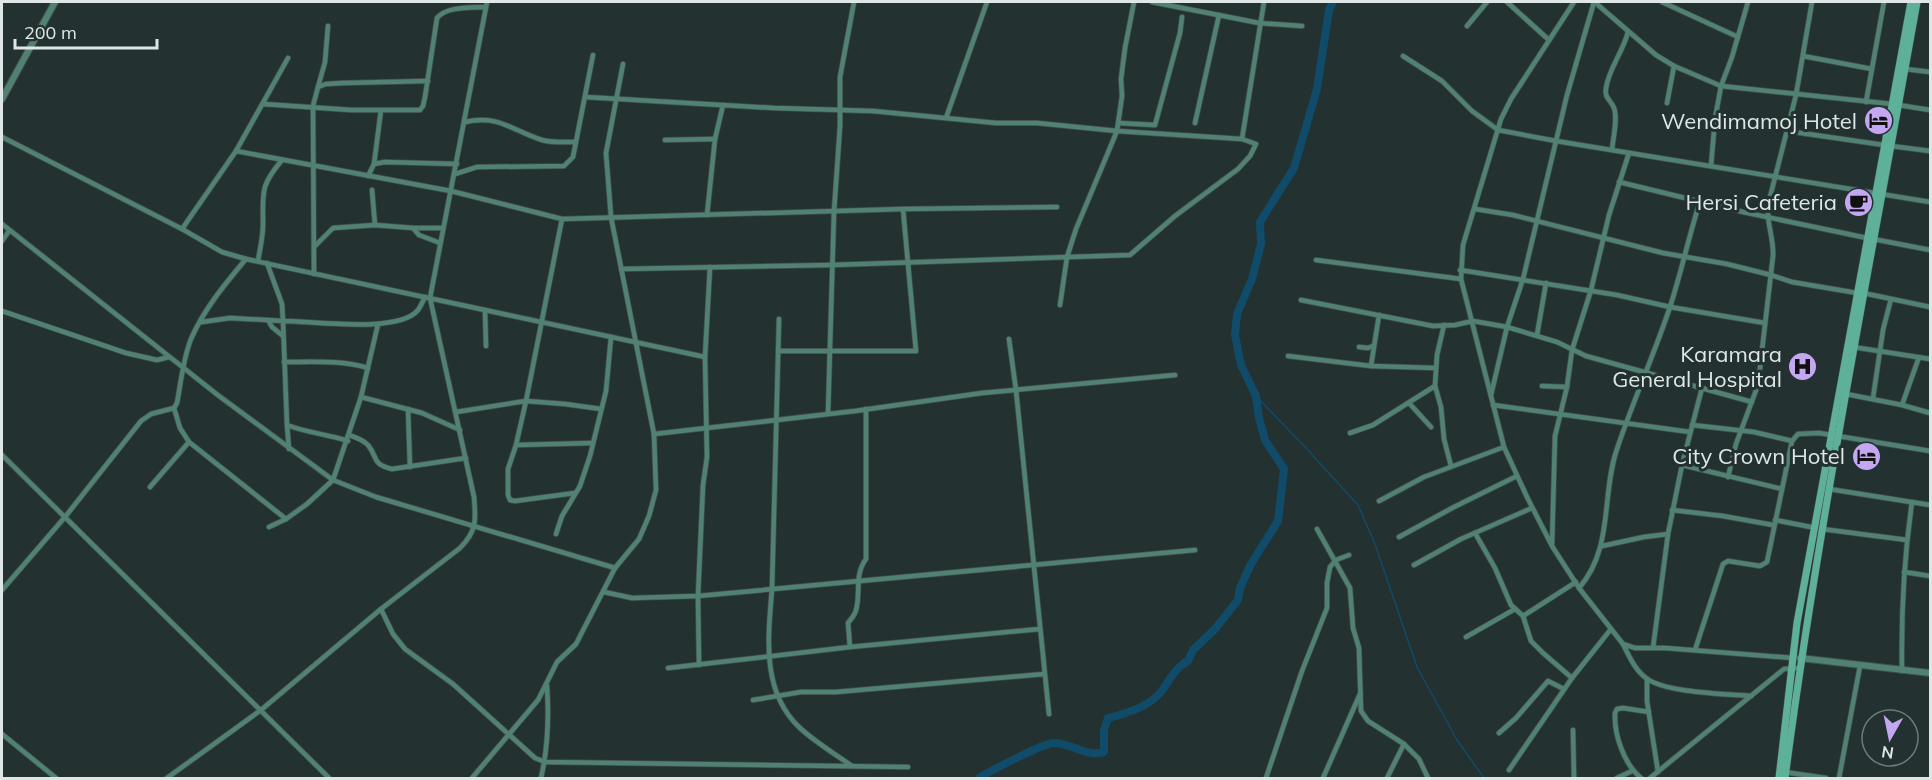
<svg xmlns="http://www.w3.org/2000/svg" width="1932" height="780" font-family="Mulish,sans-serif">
<rect width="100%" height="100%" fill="#233130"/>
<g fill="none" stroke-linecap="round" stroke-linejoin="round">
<polyline stroke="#114b6a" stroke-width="1.5" points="1256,396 1305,447 1358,505 1375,544 1417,667 1457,740 1484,778"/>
<path stroke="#114b6a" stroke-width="8" d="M979 778C990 771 1042 744 1053 743 1070 742 1086 758 1104 752V730L1108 718C1125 714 1148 707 1160 693 1169 682 1175 667 1188 661L1193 650 1215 629 1238 600 1240 588 1251 564 1278 521 1284 469 1265 440 1259 418 1256 396 1241 365 1235 335 1237 314 1252 279 1261 244 1260 222 1294 168 1317 89 1329 10 1333 2"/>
<defs>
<g id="minor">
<polyline points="1152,2 1259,23 1302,26"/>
<polyline points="1507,2 1549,40"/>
<polyline points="1574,2 1511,99 1501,119 1463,245 1461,279 1504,447 1527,497 1552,546 1579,588 1623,644 1635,648 1665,648 1793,658"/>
<polyline points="1597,2 1598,5 1656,55 1674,66 1721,86 1892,104"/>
<polyline points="1662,2 1738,37"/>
<polyline points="1467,26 1487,2"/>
<polyline points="1403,56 1442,81 1472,111 1498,130 1556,141 1930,202"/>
<polyline points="1803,56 1872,69"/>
<polyline points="1905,69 1930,72"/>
<polyline points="318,87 325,62 328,26"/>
<polyline points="585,97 774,108 873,111 996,123 1037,123 1117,131 1242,139"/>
<polyline points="1866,102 1884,2"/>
<polyline points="1667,103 1674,66"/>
<path d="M263 104 351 110H420L423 106 425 97 437 18C447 6 470 8 486 7"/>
<polyline points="1898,105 1930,110"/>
<polyline points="946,118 987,2"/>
<path d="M465 122C498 114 513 131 542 140 553 143 565 142 576 142"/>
<polyline points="1118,123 1155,125 1180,33 1182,17"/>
<polyline points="1195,123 1219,15"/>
<polyline points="1787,131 1884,145"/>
<polyline points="2,137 182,229 222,252 246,259 705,357"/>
<polyline points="665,140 715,139"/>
<polyline points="1891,146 1930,151"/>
<path d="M1612 150C1613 138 1618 119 1614 108 1611 100 1604 98 1606 88 1609 68 1623 52 1628 32"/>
<polyline points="236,151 451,191 562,219 903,209 1057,207"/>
<polyline points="374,164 381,110"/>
<polyline points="1711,166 1715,119 1721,86 1732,57 1748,2"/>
<polyline points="455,174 477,167 564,166 573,157 593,55"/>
<polyline points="368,176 374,164 385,162 457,164"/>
<polyline points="1619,182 1743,212 1867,238"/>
<polyline points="372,190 375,225"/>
<polyline points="1475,209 1513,215 1663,253 1727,264 1771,275 1792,282 1857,293"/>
<polyline points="707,215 715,139 723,105"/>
<polyline points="562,219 526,401 516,445 508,469 508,495 510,500 515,501 575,493"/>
<polyline points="2,224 219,396 333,480 376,497 615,568"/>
<polyline points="413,228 443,228"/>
<polyline points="182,229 236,151 288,58"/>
<polyline points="1873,239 1930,250"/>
<polyline points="2,241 9,231"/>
<polyline points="314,247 333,228 375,225 413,228 419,235 440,243"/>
<polyline points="1316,260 1461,279"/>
<path d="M258 261C260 249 263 237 263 224 263 192 260 186 282 160"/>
<path d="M267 263 282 304 283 321C312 321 399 334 418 310 421 306 423 301 425 297"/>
<polyline points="621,269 832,265 1130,255 1175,216 1238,169 1250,156 1256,144 1242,139 1264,2"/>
<polyline points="1460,270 1617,295 1670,307 1765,323"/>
<polyline points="314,274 313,106 318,87 326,84 343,83 428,81"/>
<polyline points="1863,293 1930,307"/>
<polyline points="1301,300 1433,326 1455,325 1473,321 1507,327 1557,342 1586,356 1752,402"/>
<polyline points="1060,305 1067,257 1076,229 1117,131 1122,96 1121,79 1125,48 1134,2"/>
<polyline points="485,310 486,346"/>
<polyline points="2,311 126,353 157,360 169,357"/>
<path d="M779 319 772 589C768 637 761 692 800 728 815 742 835 754 852 766"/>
<polyline points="268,320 272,327 283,336"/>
<path d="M202 322 230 318 283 321 287 425C307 433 328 434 348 441"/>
<polyline points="1444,325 1437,355 1435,386 1441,407 1444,439 1451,466"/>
<polyline points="1537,335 1546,283"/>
<polyline points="1009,339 1016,390 1049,714"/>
<polyline points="1359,347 1368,348 1373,346"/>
<polyline points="1853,347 1930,359"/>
<polyline points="778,351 916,351 903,209"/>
<polyline points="1288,356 1371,366 1436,368"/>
<path d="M284 362C312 362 341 360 368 368"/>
<polyline points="1371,366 1379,315"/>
<polyline points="1542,386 1567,387"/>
<polyline points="1846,394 1902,405 1930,413"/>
<polyline points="1491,395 1507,327 1523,279 1567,95 1594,2"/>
<polyline points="361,397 422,413 460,430"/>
<polyline points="1873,398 1883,330 1891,299"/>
<polyline points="1409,403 1431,427"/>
<polyline points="1493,405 1690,432"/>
<polyline points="1902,405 1919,357"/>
<polyline points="174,408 180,428 189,442 286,519"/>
<polyline points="408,409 410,467"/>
<polyline points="456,412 526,401 565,404 601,409"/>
<polyline points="828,414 834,212 840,126 840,77 854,2"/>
<polyline points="287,425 289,449"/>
<polyline points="1692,425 1754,432 1792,441"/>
<polyline points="1350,433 1373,425 1435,386"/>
<polyline points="654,434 855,411 982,393 1175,375"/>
<path d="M349 435C355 437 363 440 368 445 378 457 371 464 392 469L466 458"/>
<polyline points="516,445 593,443"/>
<polyline points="2,455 329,778"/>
<polyline points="1682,465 1782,489"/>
<path d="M1728 477 1736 444 1758 385 1773 256C1774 238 1766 222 1768 205L1796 95 1812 2"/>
<polyline points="150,487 189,442"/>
<polyline points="1829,489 1930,505"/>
<polyline points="1379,501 1424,477 1504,447"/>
<polyline points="1672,510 1723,516 1773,525"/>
<polyline points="1775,520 1816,528"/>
<polyline points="269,527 286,519 307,504 333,480 361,397 378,324"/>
<polyline points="1317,529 1350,588 1353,628 1359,648 1361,711 1368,721 1404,744 1419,759 1428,778"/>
<polyline points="1822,529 1907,540"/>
<polyline points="1475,533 1495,568 1511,605 1523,616 1531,641 1543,653 1572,678"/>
<polyline points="556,534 562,516 580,486 590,456 606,391 611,337"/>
<polyline points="1399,537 1454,507 1517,476"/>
<polyline points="1552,545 1555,436 1567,387 1572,350 1591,290 1609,215 1629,153"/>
<polyline points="1602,546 1644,537 1668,534"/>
<polyline points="1414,565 1461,539 1532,508"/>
<polyline points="1904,572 1930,576"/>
<path d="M1579 588C1614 548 1601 495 1617 449 1633 401 1654 355 1670 307 1681 273 1689 236 1700 201"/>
<path d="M2 590 65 517 141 421 151 414 174 408 177 403C181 382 183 359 191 339 204 309 225 284 246 259"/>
<polyline points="604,592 632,598 698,596 1195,550"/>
<polyline points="381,609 393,634 405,649 453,684 535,758 545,762 908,767"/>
<polyline points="1523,616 1576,582"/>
<polyline points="1466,637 1515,609"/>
<path d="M1623 644C1629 656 1635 670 1646 678 1665 693 1727 694 1751 696"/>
<path d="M850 647 848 623C851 619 855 615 856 610 861 593 854 575 866 559V409"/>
<polyline points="1653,648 1668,534 1682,465 1702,388"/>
<polyline points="1695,650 1723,564 1728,561 1760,566 1767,562 1792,441 1798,434 1819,433 1930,451"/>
<polyline points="699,665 698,596 703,485 707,457 705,357 710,267"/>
<polyline points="668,668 850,647 1040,629"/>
<path d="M1902 671C1901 614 1904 558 1912 502"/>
<polyline points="1647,679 1647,701 1658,772"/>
<polyline points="753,700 801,692 836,692 1044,674"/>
<polyline points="1573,730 1574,778"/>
<polyline points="1499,733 1516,718 1548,681 1564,689"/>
<polyline points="2,734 56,778"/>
<polyline points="1509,770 1572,678 1611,629"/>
<polyline points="1784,772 1826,778"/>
<path d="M167 778 261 710 381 609 460 548C477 531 476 520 474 497L430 298 487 2"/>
<polyline points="472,778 538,700 557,662 576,644 615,568 639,539 649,516 656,490 654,434 611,217 606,153 623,64"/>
<path d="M541 778C548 748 549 717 547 686"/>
<polyline points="1266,778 1302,671 1327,608 1327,583 1330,567 1336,560 1349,555"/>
<polyline points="1323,778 1360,694"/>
<polyline points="1387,778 1404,744"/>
<polyline points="1617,778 1632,771"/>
<path d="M1641 778C1624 764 1614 735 1615 713L1617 709 1623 708 1649 712"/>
<polyline points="1650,778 1784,669 1799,668"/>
<polyline points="1839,778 1860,666"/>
</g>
<g id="tertiary">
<polyline points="2,99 55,2"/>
<polyline points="1800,658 1930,673"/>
</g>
<g id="secondary">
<polyline points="1779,778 1797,623 1911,2"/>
<path d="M1785 778C1819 518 1871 260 1917 2"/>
</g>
</defs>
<use href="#minor" stroke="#414e4d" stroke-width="6"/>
<use href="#tertiary" stroke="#414e4d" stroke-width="8"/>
<use href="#secondary" stroke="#414e4d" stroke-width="8"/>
<use href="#minor" stroke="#508172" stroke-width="4.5"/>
<use href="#tertiary" stroke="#508172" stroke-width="6"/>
<use href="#secondary" stroke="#5eb099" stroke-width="7"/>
</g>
<defs>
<symbol id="hotel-disc" viewBox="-11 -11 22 22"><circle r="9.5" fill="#c4a7f1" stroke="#233130"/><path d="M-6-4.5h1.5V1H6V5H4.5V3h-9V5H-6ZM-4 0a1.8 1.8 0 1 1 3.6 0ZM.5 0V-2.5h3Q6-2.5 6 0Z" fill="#111"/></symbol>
<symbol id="cafe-disc" viewBox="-11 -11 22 22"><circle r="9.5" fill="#c4a7f1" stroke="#233130"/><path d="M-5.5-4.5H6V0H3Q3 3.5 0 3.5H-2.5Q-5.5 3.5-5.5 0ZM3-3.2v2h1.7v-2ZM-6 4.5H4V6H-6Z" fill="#111"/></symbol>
<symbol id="hospital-disc" viewBox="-11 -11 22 22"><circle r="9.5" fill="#c4a7f1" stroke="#233130"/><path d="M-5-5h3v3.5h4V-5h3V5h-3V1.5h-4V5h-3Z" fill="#111"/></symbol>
</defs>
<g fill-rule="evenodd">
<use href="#hotel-disc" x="1862" y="104" width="33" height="33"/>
<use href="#cafe-disc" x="1842" y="186" width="33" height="33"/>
<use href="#hospital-disc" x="1786" y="350" width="33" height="33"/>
<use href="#hotel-disc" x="1850" y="440" width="33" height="33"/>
</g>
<g text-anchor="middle" stroke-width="6" stroke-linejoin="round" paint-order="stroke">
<g font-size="22" fill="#dee7e6" stroke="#233130" text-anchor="end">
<text x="1857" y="129">Wendimamoj Hotel</text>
<text x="1837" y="210">Hersi Cafeteria</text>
<text x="1782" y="362">Karamara<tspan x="1782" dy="25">General Hospital</tspan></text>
<text x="1845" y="464">City Crown Hotel</text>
</g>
</g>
<rect width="1932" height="780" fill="none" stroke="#dee7e6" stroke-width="6"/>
<g transform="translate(1890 738) rotate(189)"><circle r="28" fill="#233130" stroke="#6e7a79" stroke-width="1.5"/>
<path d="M0-4.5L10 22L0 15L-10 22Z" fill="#c4a7f1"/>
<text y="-9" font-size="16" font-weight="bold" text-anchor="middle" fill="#dee7e6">N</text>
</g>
<path d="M15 39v9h142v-9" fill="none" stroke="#dee7e6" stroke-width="3"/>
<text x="24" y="39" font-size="18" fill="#dee7e6" stroke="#233130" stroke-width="4.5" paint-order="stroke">200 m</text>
</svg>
